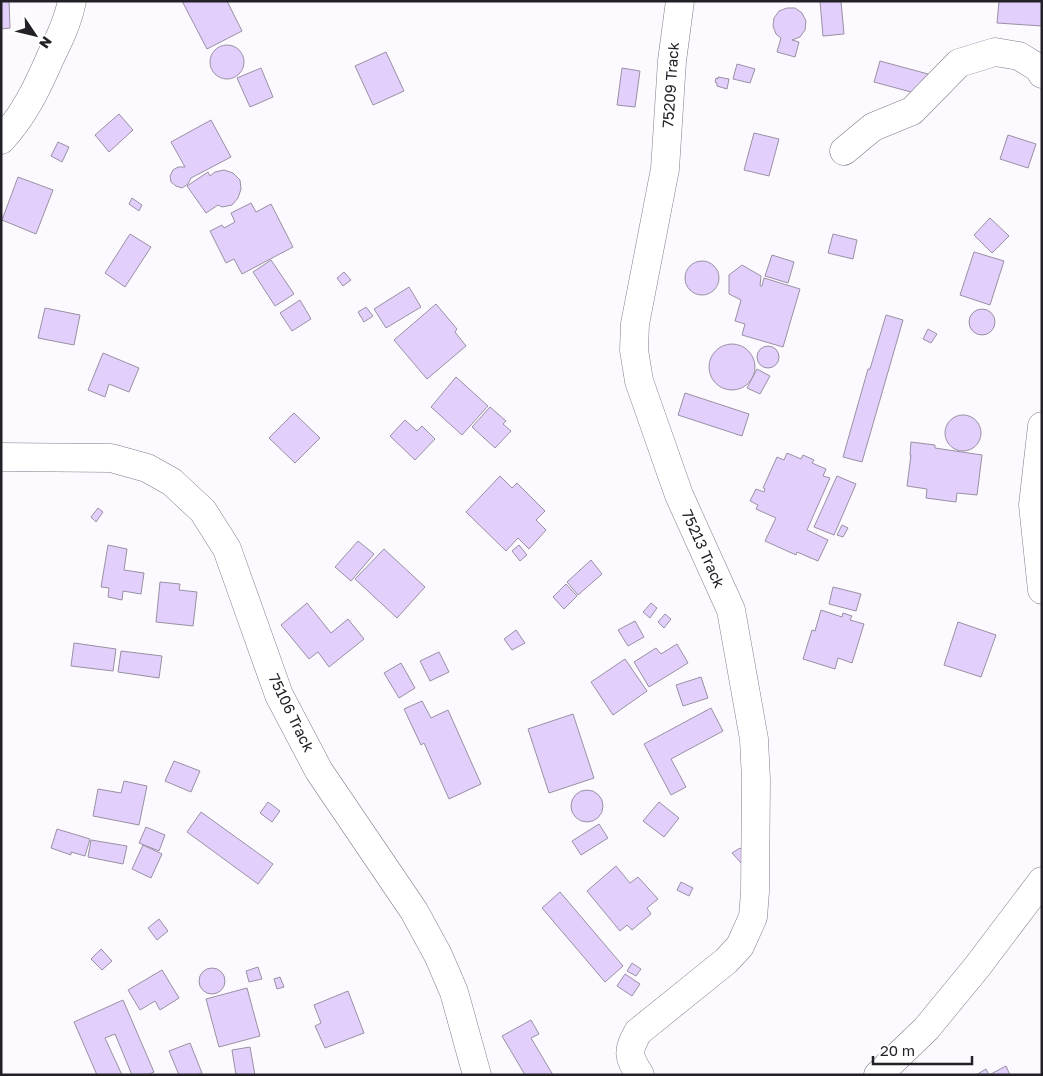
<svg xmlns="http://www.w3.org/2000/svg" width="1043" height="1076" font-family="'Golos Text',sans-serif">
<rect width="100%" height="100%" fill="#fcfafe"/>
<g fill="#e3cffb" stroke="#9991a3">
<polygon points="1,1 9,1 10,28 1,29"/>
<polygon points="182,1 227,1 242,31 207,49"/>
<polygon points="820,1 841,1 844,34 823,36"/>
<polygon points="999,1 1042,1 1042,26 997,23"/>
<polygon points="787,8 795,8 802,13 806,21 805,30 800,37 792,40 799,42 795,57 777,52 781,38 776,34 773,26 774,18 779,11"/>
<circle cx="227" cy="62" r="17"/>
<polygon points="386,52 404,91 373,105 355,66"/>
<polygon points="880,61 928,74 922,95 874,82"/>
<polygon points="737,64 755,69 750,83 733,79"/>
<polygon points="261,68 273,97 250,107 237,78"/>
<polygon points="622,68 640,71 635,107 617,105"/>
<polygon points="718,77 729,79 727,89 717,86 717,83 715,82 716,78 718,79"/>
<polygon points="119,114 133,130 109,152 95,135"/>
<polygon points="211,120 231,157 191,178 188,184 182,188 176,186 171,182 170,176 173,170 178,167 185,167 171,142"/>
<polygon points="754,133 779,139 769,176 744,170"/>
<polygon points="1008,135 1036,144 1028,168 1000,159"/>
<polygon points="58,142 69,147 62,162 51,156"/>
<polygon points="224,170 233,173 240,180 241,189 238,198 232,205 222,207 218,205 206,213 187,186 208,172 210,176 215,172"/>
<polygon points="18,177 53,190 36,234 2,220"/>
<polygon points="132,198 142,205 139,211 129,204"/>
<polygon points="251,203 256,212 271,204 293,247 242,274 234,259 226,263 210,231 222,225 224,228 235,222 231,213"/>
<polygon points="990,218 1009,236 992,253 974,235"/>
<polygon points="130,234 151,247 125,287 105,273"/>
<polygon points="833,234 857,240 853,259 828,253"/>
<polygon points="974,252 1004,261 990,305 960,295"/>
<polygon points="772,255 794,262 788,283 765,276"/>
<polygon points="271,260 294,294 275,306 253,272"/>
<circle cx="702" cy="278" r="17"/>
<polygon points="742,265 761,276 760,286 762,286 764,278 800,289 783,347 742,335 745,324 735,321 741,300 729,294 729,275"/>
<polygon points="344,272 351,280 343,286 337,278"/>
<polygon points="409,287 421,307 386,328 374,309"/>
<polygon points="300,300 311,319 292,331 280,313"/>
<polygon points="436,304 457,329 455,332 466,346 427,379 394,340"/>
<polygon points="366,307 373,316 364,322 358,312"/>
<polygon points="45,308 80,315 74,345 38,338"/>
<circle cx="982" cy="322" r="13"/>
<polygon points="886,315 903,320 862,462 843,457 868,369 870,369"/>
<polygon points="928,329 937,334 931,343 923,339"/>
<circle cx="732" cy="367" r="23"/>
<circle cx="768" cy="357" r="11"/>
<polygon points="103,353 139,368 129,392 109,384 105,397 88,390"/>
<polygon points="757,369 770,376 760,394 747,388"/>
<polygon points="456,377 488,406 462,435 431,407"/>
<polygon points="685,393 749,414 742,436 678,415"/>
<polygon points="490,407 506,421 503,424 511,431 495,448 472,427"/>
<polygon points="294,413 320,438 295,463 269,438"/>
<circle cx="963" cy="433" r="18"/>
<polygon points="405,420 417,431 422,426 435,439 415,460 390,436"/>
<polygon points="911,442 935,445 935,448 982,455 977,495 957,493 956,502 926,498 927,489 907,486 911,455 910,455"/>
<polygon points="787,453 801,459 803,455 814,460 812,463 826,469 823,476 830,478 807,530 828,540 818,561 797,552 796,555 765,541 776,518 756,509 758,505 750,501 756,489 764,492 765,489 763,488 777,457 784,460"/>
<polygon points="500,476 512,488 517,483 545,511 536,520 546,530 529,549 518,538 506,551 466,512"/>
<polygon points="837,476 856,484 834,535 814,527"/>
<polygon points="98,508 103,512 96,522 91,517"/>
<polygon points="842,525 848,528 843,537 837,535"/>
<polygon points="358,541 374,554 351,581 335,567"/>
<polygon points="108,545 127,549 124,570 144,573 141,594 123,591 122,600 108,597 109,588 101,587"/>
<polygon points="519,545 527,555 520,561 512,551"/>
<polygon points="384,549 425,587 397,618 355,579"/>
<polygon points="591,560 602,574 578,595 567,582"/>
<polygon points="160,582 180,584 179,590 197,592 193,626 156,622"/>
<polygon points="566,584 577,596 564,609 553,597"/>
<polygon points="833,587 861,594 856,611 829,604"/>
<polygon points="307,603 331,633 348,619 364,639 329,667 318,652 309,659 281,625"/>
<polygon points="651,603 657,608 650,618 643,612"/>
<polygon points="821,610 842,617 843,613 852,616 850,620 864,624 852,663 838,658 835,669 803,659 812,630 815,631"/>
<polygon points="665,614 671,619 664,628 658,622"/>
<polygon points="635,621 644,637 628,646 618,630"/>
<polygon points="958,622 996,635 981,677 944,665"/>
<polygon points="516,630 525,643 512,650 504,639"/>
<polygon points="74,643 116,649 113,671 71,666"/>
<polygon points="677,644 688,663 649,687 634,662 656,648 661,654"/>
<polygon points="121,651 162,656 159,678 118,672"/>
<polygon points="439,652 449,672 430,681 420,661"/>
<polygon points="625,659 647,691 613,715 591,682"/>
<polygon points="401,663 415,688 399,698 384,673"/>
<polygon points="701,677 708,698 683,706 676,685"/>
<polygon points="422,701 431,718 448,710 481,784 449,799 424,743 421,745 404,709"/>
<polygon points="711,708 723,731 671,759 686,787 671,795 644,744"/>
<polygon points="573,714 594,778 549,793 528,729"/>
<polygon points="174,761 200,771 191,792 165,781"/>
<polygon points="124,781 147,786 139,825 93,816 98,789 121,793"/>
<circle cx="587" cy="806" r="16"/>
<polygon points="268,802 280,811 272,822 260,813"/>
<polygon points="659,802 679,818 664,837 643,821"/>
<polygon points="201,812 273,864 258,884 187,832"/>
<polygon points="599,824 608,838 581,855 572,841"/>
<polygon points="146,827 165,835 159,851 139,843"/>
<polygon points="57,829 90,839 85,856 71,852 71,855 51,848"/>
<polygon points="91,840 127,846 123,864 88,857"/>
<polygon points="143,845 162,854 151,878 132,869"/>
<polygon points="740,848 749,857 742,864 732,853"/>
<polygon points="616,866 630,883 638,877 658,899 647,908 651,914 632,930 627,925 620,931 587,891"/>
<polygon points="681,882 693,888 689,896 677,890"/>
<polygon points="560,892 623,966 605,982 542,908"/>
<polygon points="159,919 168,931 157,940 148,928"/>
<polygon points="101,949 112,961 102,970 91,959"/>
<polygon points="632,963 641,969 636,976 627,971"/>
<polygon points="258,967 262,979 249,982 246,971"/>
<circle cx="212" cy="981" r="13"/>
<polygon points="162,970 179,998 160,1010 155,1001 140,1010 128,990"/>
<polygon points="625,974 640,984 632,996 617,986"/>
<polygon points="280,977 284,987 277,989 274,979"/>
<polygon points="247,988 260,1036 219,1047 206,999"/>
<polygon points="348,991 364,1033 325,1048 315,1026 321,1023 314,1005"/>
<polygon points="123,1000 154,1072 147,1075 132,1075 115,1034 105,1038 122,1075 97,1075 74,1022"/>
<polygon points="531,1020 539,1034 531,1038 553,1075 525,1075 502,1036"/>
<polygon points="190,1043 202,1073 197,1075 179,1075 169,1051"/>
<polygon points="250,1047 255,1075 236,1075 232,1050"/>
<polygon points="1006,1066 1010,1075 976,1075 986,1069 989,1075"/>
</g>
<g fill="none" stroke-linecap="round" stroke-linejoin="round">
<defs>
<g id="minor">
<path d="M1 140C24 116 38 86 51 56 60 38 68 21 72 1"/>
<polyline points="844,151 873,127 912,111 959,63 995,52 1019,56 1040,69 1042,74"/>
<polyline points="1042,426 1033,505 1042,590"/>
<polyline points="1,457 111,458 147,468 172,482 203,511 227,549 279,695 319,771 414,911 438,955 454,992 477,1075"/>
<path d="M640 1075C628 1056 627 1052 638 1032L726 961 740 946 753 917 755 892 756 780 754 739 731 610 679 495 639 381 634 350 635 324 665 169 672 61 680 1"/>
<polyline points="878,1075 926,1029 977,967 1042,881"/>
</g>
</defs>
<use href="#minor" stroke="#837b8c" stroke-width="29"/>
<use href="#minor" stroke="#fff" stroke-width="28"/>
</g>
<g text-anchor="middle" stroke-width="4.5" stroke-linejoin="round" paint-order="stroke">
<g font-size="15" fill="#232027" stroke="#fff">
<text transform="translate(671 85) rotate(-86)" y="5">75209 Track</text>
<text transform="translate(703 549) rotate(66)" y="5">75213 Track</text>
<text transform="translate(291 713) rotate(64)" y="5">75106 Track</text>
</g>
</g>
<rect width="1043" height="1076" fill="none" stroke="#232027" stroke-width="5"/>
<g transform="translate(35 35) rotate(125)" stroke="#ffffff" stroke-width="4" paint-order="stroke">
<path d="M0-4L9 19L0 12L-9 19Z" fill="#232027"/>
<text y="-8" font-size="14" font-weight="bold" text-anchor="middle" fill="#232027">N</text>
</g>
<path d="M873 1056v8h99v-8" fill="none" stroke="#232027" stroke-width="2.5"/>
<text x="880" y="1056" font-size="15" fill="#232027" stroke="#ffffff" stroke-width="4" paint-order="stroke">20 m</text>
</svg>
